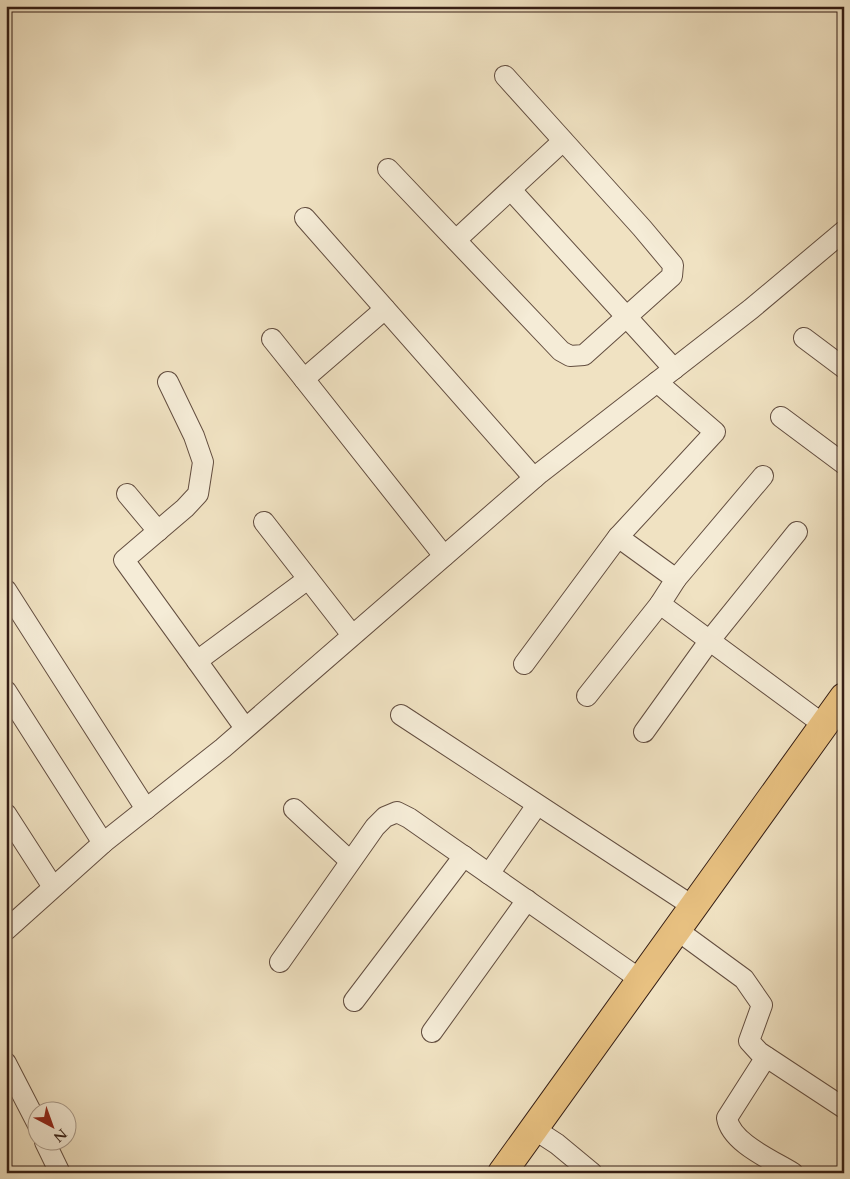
<svg xmlns="http://www.w3.org/2000/svg" width="850" height="1179" font-family="Cardo,serif">
<rect width="100%" height="100%" fill="#f0e2c2"/>
<filter id="stains"><feTurbulence type="fractalNoise" baseFrequency=".004" numOctaves="4"/><feColorMatrix values="0 0 0 0 .2 0 0 0 0 .09 0 0 0 0 .02 0 0 0 .5 -.17"/></filter>
<radialGradient id="worn" r=".72"><stop offset=".6" stop-color="#630" stop-opacity="0"/><stop offset="1" stop-color="#630" stop-opacity=".3"/></radialGradient>
<g fill="none" stroke-linecap="round" stroke-linejoin="round">
<defs>
<g id="street">
<polyline points="388,169 561,351 570,356 584,355 672,276 673,265 642,228 505,76"/>
<polyline points="511,190 674,369"/>
<polyline points="305,218 534,478"/>
<polyline points="456,240 563,141"/>
<polyline points="385,309 304,379 444,556"/>
<polyline points="804,338 844,368"/>
<polyline points="272,339 304,379"/>
<polyline points="168,382 194,436 203,462 198,494 185,508 124,560 197,661 308,579"/>
<polyline points="657,382 715,432 618,537 676,579 660,604 824,725"/>
<polyline points="781,417 844,464"/>
<polyline points="127,494 158,531"/>
<polyline points="264,522 352,635"/>
<polyline points="676,579 763,476"/>
<polyline points="6,590 146,809"/>
<polyline points="197,661 245,728"/>
<polyline points="524,664 618,537"/>
<polyline points="6,691 103,843"/>
<polyline points="587,696 660,604"/>
<polyline points="401,715 694,907"/>
<polyline points="644,732 710,640 797,532"/>
<polyline points="294,809 350,861"/>
<polyline points="6,814 53,887"/>
<polyline points="489,874 537,805"/>
<polyline points="6,930 103,843 223,748 540,473 751,309 844,231"/>
<polyline points="677,930 744,979 762,1005 749,1041 759,1052 844,1108"/>
<polyline points="280,962 375,827 385,817 397,812 409,818 641,980"/>
<polyline points="354,1001 464,856"/>
<polyline points="432,1032 527,900"/>
<path d="M766 1057 727 1118C731 1143 772 1160 793 1173"/>
<polyline points="6,1063 38,1125"/>
<polyline points="534,1129 557,1144 592,1173"/>
<polyline points="45,1142 60,1173"/>
</g>
<polyline id="primary" points="502,1173 844,697"/>
</defs>
<use href="#street" stroke="#634e40" stroke-width="22"/>
<use href="#primary" stroke="#341d14" stroke-width="30"/>
<use href="#street" stroke="#f5ecd7" stroke-width="20"/>
<use href="#primary" stroke="#e8c181" stroke-width="28"/>
</g>
<rect width="850" height="1179" fill="none" stroke="#f0e2c2" stroke-width="25"/>
<rect x="8" y="8" width="835" height="1164" fill="none" stroke="#341d14" stroke-width="2.5"/>
<rect x="12" y="12" width="825" height="1154" fill="none" stroke="#341d14"/>
<g transform="translate(52 1126) rotate(139)"><circle r="24" fill="#f5ecd7" stroke="#a89989"/>
<path d="M0-4L9 19L0 12L-9 19Z" fill="#8f2418"/>
<text y="-8" font-size="14" font-weight="bold" text-anchor="middle" fill="#341d14">N</text>
</g>
<rect width="100%" height="100%" filter="url(#stains)"/>
<rect width="100%" height="100%" fill="url(#worn)"/>
</svg>
